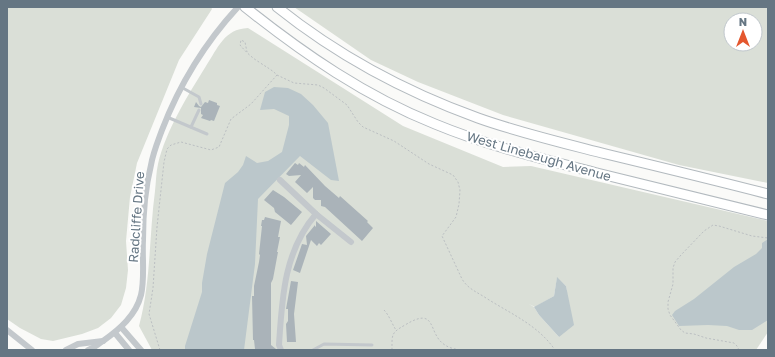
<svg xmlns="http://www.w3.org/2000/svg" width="775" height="357" font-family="'Golos Text',sans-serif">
<rect width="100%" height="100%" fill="#fafaf8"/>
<g fill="#dadfd7" fill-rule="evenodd">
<polygon points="7,7 211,7 212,9 179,60 137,163 130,197 126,241 128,270 126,288 121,305 111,318 98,328 82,334 53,341 41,339 20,328 7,319"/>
<path d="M294 7H768V183L679 165 503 115 418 82 371 60ZM731 20H755V44H731Z"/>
<path d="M248 28 403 126 503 167 531 166 768 221V332L756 350H152L139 326C151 282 149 236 155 191 156 182 156 173 158 164 166 130 188 95 206 66 218 48 224 29 248 28ZM557 278 566 286 568 301 559 337 539 315 534 307 529 304 535 307 554 296Z"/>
</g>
<g fill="#bbc7cb">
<polygon points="274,87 288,88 301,94 313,105 328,123 339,181 331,180 300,156 258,199 255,264 244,350 185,350 185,346 202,292 202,283 207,254 225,183 238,172 243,165 246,156 257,163 268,161 282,152 289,125 289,116 274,109 260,110 265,92"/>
<polygon points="768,239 768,320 752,330 739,330 727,326 708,325 679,326 672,315 675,311 694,299 734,267 756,254 762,248 762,243"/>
<polygon points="557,277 566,286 574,325 559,337 539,315 534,307 554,296"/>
</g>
<g fill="#aab3b9">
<polygon points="209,100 217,103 217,105 220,106 214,121 211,120 210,121 201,118 203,115 201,114 201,108 194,107 196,102 199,106 201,107 205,102 208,103"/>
<polygon points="295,163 298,165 299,163 304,167 305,165 325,186 339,198 340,196 368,221 367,222 373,228 362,241 325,207 321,206 321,200 315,200 313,198 313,187 307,193 295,182 301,175 289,176 286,174"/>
<polygon points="273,190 284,197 302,212 291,225 275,212 274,208 264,200"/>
<polygon points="265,217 281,221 278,237 280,237 277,252 278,252 273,279 271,283 271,345 276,349 255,349 254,340 253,340 252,296 254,296 254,286 259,262 260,255 259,254 262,226 261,226 262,220 264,220"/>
<polygon points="316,221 331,234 321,245 319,243 317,246 311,240 300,273 293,270 301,247 302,244 307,245 306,236 315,225 315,227 316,226"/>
<polygon points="291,281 298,282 294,314 296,342 287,342 286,324 288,321 288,309 286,309"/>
</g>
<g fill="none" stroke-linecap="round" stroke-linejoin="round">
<defs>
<g id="secondary">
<path d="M245 7C304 54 365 96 435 124 488 146 543 159 597 173 654 187 711 201 768 215"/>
<path d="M277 7C337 55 406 92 478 118 520 133 563 143 606 154 660 167 714 180 768 194"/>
</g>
</defs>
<use href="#secondary" stroke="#b3babf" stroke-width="11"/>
<g stroke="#bbbfc2" stroke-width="1" stroke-dasharray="2 2" stroke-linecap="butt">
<path d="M277 75 294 83 318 85 324 88 347 105 358 122 363 127 394 141 429 164 453 175 458 182 460 190 459 204 456 217 442 236 462 279C468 289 477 292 486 298 511 314 538 325 555 350"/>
<path d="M384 310C389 315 392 324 396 330"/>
<path d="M160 350 149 314 153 288 157 227 164 162 167 149 171 145 181 142 211 150 219 147 231 119 251 104 277 75C271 69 266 67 259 62 252 58 245 51 240 45L241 40 245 42 247 52"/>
<path d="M392 350C392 334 391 333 405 325 438 305 427 334 445 345 449 348 455 349 460 350"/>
<polyline points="739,350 737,346 734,343 706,338 694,334 685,333 681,330 670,315 668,309 668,302 673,284 673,268 675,262 681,255 704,231 713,225 719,226 752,236 768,238"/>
</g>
<g stroke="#c3c8cc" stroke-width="3">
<polyline points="181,87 199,97 201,104"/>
<polyline points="167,117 207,134"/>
<polyline points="191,127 199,110"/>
<polyline points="313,350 324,344 372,345"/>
</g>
<g stroke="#c3c8cc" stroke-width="6">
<polyline points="280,180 316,214 351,242"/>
<polyline points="121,327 141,350"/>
<polyline points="7,330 32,350"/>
<polyline points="115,333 129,350"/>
<polyline points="66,350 78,344 103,341"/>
<path d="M88 350C94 348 98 344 103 341 120 329 136 315 141 295 145 278 142 258 143 240 143 216 145 189 151 165 153 153 158 141 162 130 180 83 204 44 238 7"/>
<path d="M281 350 279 345C282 298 284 251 316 214"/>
</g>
<use href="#secondary" stroke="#fff" stroke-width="9"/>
</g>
<g text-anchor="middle" stroke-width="4" stroke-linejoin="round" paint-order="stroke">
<g font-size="13" fill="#657683" stroke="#fff">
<text transform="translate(539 156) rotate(16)" y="5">West Linebaugh Avenue</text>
<text transform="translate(136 217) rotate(-86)" y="5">Radcliffe Drive</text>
</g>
</g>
<rect width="775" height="357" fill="none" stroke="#657683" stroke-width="16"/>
<g transform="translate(743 32)"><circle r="19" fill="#ffffff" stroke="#c1c8cd"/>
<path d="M0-3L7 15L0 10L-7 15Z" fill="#e4572e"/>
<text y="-6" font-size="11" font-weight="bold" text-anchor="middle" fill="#657683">N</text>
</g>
</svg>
